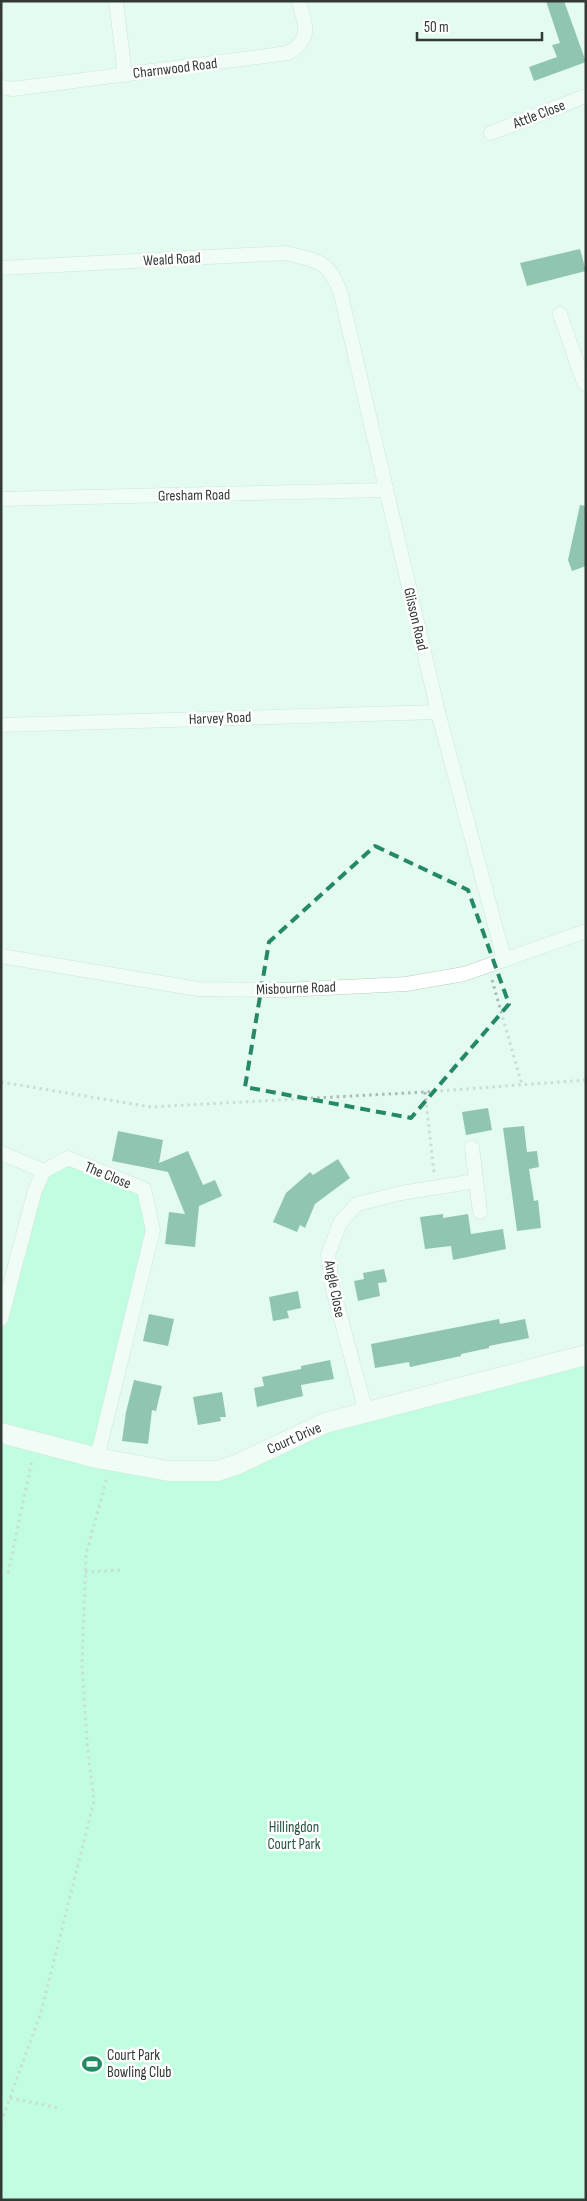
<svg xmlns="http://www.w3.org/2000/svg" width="587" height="2201" font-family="'Sofia Sans Condensed',sans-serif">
<rect width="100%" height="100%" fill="#e4fbef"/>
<polygon fill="#97fed0" points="68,1158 144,1189 153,1230 97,1457 193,1472 295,1437 586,1355 586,2200 1,2200 1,1319 44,1171"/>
<g fill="#2a8663">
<polygon points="546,1 564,1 586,62 534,81 529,67 557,57 552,45 560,43"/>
<polygon points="580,249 586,271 527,286 520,263"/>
<polygon points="580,505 586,506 586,566 572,571 568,560"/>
<polygon points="488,1108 492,1130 466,1135 462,1112"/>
<polygon points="524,1126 527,1152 537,1151 539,1167 529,1169 534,1201 538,1200 541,1228 517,1231 503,1128"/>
<polygon points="118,1131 163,1140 159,1163 188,1151 203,1185 215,1180 222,1196 199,1206 195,1247 165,1244 169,1212 185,1214 168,1172 112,1161"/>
<polygon points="338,1159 350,1178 315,1204 305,1228 300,1225 297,1232 273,1222 286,1193 310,1172 313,1175"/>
<polygon points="443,1214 443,1218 468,1214 471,1234 503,1229 506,1249 453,1260 451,1246 425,1249 420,1217"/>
<polygon points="384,1269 387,1282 378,1283 380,1296 358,1301 354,1281 364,1279 363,1273"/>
<polygon points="298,1291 301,1308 287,1311 289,1318 273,1321 269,1297"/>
<polygon points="149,1314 174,1319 168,1346 143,1341"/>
<polygon points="499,1319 500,1324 525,1319 529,1338 489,1346 489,1348 461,1354 461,1356 410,1367 409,1362 375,1368 371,1344"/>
<polygon points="330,1360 334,1379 301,1385 303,1396 257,1407 254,1388 264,1386 262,1377 301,1369 301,1366"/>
<polygon points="134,1380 162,1386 156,1411 152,1410 148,1444 122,1441 126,1412"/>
<polygon points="222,1392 226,1417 220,1417 221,1421 198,1425 193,1397"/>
</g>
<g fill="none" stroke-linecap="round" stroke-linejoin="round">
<defs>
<g id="street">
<polyline points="116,1 125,75"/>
<path d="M1 87 13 89 288 53C313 38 305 26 299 1"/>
<polyline points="491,133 586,96"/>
<path d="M1 268 285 253C318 261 330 260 341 295L438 712 504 959"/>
<polyline points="560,314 584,383"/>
<polyline points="1,499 386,490"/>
<polyline points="1,725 438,712"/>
<polyline points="1,956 198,989 284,990 406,984 464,974 586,931"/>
<polyline points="472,1148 480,1212"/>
<polyline points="1,1153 44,1171"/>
<polyline points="1,1319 35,1190 44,1171 68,1158 144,1189 153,1230 97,1458"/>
<polyline points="366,1412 333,1289 328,1255 340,1223 357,1204 401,1193 476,1181"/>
</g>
<polyline id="secondary" points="1,1433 97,1458 169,1471 217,1471 236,1465 325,1423 586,1355"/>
</defs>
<use href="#street" stroke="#b8cdc2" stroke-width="15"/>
<use href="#secondary" stroke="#b8cdc2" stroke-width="21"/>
<g stroke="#aabcb3" stroke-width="3" stroke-dasharray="2.5 4" stroke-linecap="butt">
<polyline points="492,980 522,1085"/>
<polyline points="1,1082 151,1107 425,1092 586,1080"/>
<polyline points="425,1092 434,1173"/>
<polyline points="85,1572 121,1570"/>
<polyline points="8,1573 32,1460"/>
<polyline points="10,2098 60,2108"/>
<polyline points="1,2122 41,2012 94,1801 87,1742 82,1666 86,1554 107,1478"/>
</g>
<use href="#street" stroke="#fff" stroke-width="14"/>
<use href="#secondary" stroke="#fff" stroke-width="20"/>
</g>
<path d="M0 0H587V2201H0ZM375 846 468 890 509 1004 411 1118 245 1087 269 942Z" fill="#e4fbef" fill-opacity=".55" fill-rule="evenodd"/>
<path fill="none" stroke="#248964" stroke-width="4" stroke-dasharray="10 6" stroke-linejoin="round" d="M375 846 468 890 509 1004 411 1118 245 1087 269 942Z"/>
<defs>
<symbol id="stadium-bare" viewBox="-9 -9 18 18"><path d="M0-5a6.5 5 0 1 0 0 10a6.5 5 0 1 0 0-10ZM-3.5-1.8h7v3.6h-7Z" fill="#248964" stroke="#fff" stroke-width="2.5" paint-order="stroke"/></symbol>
</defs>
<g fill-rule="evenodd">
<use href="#stadium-bare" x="78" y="2050" width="28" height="28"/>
</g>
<g text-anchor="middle" stroke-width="5" stroke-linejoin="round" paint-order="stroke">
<g font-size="15" fill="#313a35" stroke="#fff">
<text transform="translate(175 68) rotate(-7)" y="5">Charnwood Road</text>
<text transform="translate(539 114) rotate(-21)" y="5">Attle Close</text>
<text transform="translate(172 259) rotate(-3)" y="5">Weald Road</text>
<text transform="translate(194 495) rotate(-1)" y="5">Gresham Road</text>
<text transform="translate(416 619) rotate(77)" y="5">Glisson Road</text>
<text transform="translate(220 718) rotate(-2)" y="5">Harvey Road</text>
<text transform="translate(296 988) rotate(-2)" y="5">Misbourne Road</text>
<text transform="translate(108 1175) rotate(22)" y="5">The Close</text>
<text transform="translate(335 1289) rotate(79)" y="5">Angle Close</text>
<text transform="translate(294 1438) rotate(-24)" y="5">Court Drive</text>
</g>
<g font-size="15" fill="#255541" stroke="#fff">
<text x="294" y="1832">Hillingdon<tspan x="294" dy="17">Court Park</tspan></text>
</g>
<g font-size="15" fill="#313a35" stroke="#fff" text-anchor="start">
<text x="107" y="2060">Court Park<tspan x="107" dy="17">Bowling Club</tspan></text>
</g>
</g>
<rect width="587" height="2201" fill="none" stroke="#313a35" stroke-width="5"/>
<path d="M417 32v8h125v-8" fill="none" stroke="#313a35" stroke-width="2.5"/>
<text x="424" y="32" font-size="15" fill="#313a35" stroke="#ffffff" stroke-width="4" paint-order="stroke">50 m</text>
</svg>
